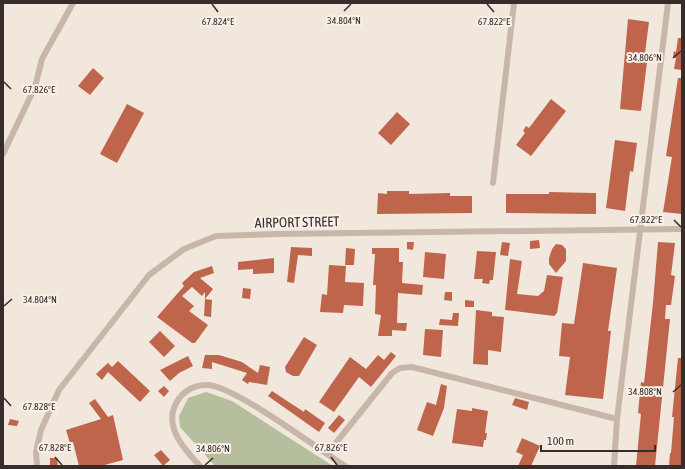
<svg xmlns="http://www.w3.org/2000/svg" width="685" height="469" font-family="'Asap Condensed',sans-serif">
<rect width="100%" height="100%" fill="#f1e7dd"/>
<polygon fill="#b5bf9d" points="206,392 232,401 333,466 215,466 180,427 179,416 188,398"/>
<g fill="#bf654c">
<polygon points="628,19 649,22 645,53 648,54 641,111 620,109"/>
<polygon points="678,38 682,38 682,70 674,69 676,58 673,57 674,51 676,52"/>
<polygon points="93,68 104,78 90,95 78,86"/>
<polygon points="678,78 682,78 682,214 663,212 672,157 666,156"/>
<polygon points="551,99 566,111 531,156 516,145 525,133 523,131 526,126 529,128"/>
<polygon points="127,104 144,113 117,163 100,154"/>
<polygon points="397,112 410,124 391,145 378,133"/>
<polygon points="615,140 637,143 633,172 630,171 625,211 606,208"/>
<polygon points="387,191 409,191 409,194 450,193 450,196 472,196 472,213 377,214 378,193 387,194"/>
<polygon points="549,192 596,193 596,214 506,213 506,194 549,194"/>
<polygon points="539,240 540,248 530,249 530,241"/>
<polygon points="407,242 414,242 413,250 407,249"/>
<polygon points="502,242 510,243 508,256 500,255"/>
<polygon points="658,242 675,243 671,275 675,276 671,305 666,305 665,319 670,319 655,466 636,466 641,414 638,413 641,382 644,383 653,303"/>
<polygon points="556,244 562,245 566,249 566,261 556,273 549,264 549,258 552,249"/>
<polygon points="291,247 312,248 312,256 298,255 294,283 287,282"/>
<polygon points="346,248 355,249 354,265 345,265"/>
<polygon points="372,248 399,248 399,262 403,262 402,283 423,285 422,295 398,293 397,323 407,323 406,331 392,330 392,336 378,336 381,315 375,314 376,285 373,285 375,254 372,254"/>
<polygon points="477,251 496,252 493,280 490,280 489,284 482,283 483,279 474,279"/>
<polygon points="425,252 446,254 444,279 423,277"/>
<polygon points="274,258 274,273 253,274 253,269 238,270 238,262"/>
<polygon points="510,259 522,261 517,294 538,296 544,291 547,275 563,277 557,313 554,316 505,310"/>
<polygon points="583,263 617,268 608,331 611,331 603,399 565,395 570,357 559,356 562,323 574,324"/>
<polygon points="329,265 346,266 345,282 364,283 363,306 344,305 343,313 320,312 322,294 327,295"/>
<polygon points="212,266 214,273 200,278 213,289 205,299 205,292 202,296 192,287 182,296 194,306 189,311 208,325 195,343 192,343 157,317 184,286 182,283 194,272"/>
<polygon points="243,288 251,289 250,299 242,298"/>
<polygon points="445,292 452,292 452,301 444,300"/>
<polygon points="205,299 212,300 211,317 204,316"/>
<polygon points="465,300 474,301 474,307 465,307"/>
<polygon points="476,310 492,312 492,316 504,317 501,352 488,350 488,365 473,364"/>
<polygon points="453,313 459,313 458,326 439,325 440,319 452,320"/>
<polygon points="425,329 443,330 441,357 423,355"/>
<polygon points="160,331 175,346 164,357 149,342"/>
<polygon points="304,337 317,345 299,376 293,376 286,372 285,367"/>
<polygon points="391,352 396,356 371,387 359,377 334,412 319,402 350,357 366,369 378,355 384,360"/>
<polygon points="205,355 219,355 242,362 258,373 260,365 270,367 267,385 249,382 248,384 242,380 247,373 212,362 212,369 202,368"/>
<polygon points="188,356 193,366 179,373 170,381 160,370"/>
<polygon points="678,358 682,358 682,466 669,466 670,453 671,453 674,417 672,417"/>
<polygon points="118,361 150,391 140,402 108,372 102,380 96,374 108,363 112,367"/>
<polygon points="441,384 447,386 444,408 433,436 417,430 427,402 436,405"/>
<polygon points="164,386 169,391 164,397 158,391"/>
<polygon points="272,391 304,412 305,409 325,423 319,432 268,396"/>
<polygon points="515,398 529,402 527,410 512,405"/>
<polygon points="95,399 108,417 113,415 123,460 101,466 79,466 73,442 70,443 66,430 101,419 89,403"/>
<polygon points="472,408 488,411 485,433 487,433 486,440 484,440 483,447 452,443 457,409 472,411"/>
<polygon points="339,415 345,420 334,433 328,428"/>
<polygon points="10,419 19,421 17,426 8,425"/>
<polygon points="522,438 540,446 531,466 518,466 523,455 516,452"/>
<polygon points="161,450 170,460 163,466 154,455"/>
<polygon points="50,458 57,458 58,466 50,466"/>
</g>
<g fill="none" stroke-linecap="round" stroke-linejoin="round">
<g stroke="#c8b7a9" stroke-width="6">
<polyline points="3,154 35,87 42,59 73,3"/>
<polyline points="493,183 514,3"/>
<polyline points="327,454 392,373 400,368 412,367 617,419"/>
<polyline points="37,466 36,452 41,430 59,390 149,275 184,249 216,236 277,234 682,229"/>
<path d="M200 466C186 451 166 430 174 408 179 394 191 385 206 385 231 383 319 450 345 466"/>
<polyline points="614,466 617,419 668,3"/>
</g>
</g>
<path fill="none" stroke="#362c29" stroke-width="1.5" d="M212 4 218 12M487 4 494 12M344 11 351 4M673 58 681 51M4 82 11 89M674 220 681 227M4 306 12 299M673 392 681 385M4 398 11 406M55 457 62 465M331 457 337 465M205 465 213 458"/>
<g text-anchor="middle" stroke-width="4" stroke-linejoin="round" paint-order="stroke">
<g font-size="14" fill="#362c29" stroke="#f9f1e9">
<text transform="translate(297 222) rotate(-1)" y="5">AIRPORT STREET</text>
</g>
</g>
<g font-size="10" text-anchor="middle" fill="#362c29" stroke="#f9f1e9" stroke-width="4" stroke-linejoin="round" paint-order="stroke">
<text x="344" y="24">34.804°N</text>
<text x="218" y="25">67.824°E</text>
<text x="494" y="25">67.822°E</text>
<text x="645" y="61">34.806°N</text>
<text x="39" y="93">67.826°E</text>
<text x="646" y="223">67.822°E</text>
<text x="40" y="303">34.804°N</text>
<text x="645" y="395">34.808°N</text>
<text x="39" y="410">67.828°E</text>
<text x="55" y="451">67.828°E</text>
<text x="331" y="451">67.826°E</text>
<text x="213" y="452">34.806°N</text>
</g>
<rect width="685" height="469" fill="none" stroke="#362c29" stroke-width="8"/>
<path d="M541 445v6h114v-6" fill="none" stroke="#362c29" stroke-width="2"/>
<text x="547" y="445" font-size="12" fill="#362c29" stroke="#f9f1e9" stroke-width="3" paint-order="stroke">100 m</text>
</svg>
